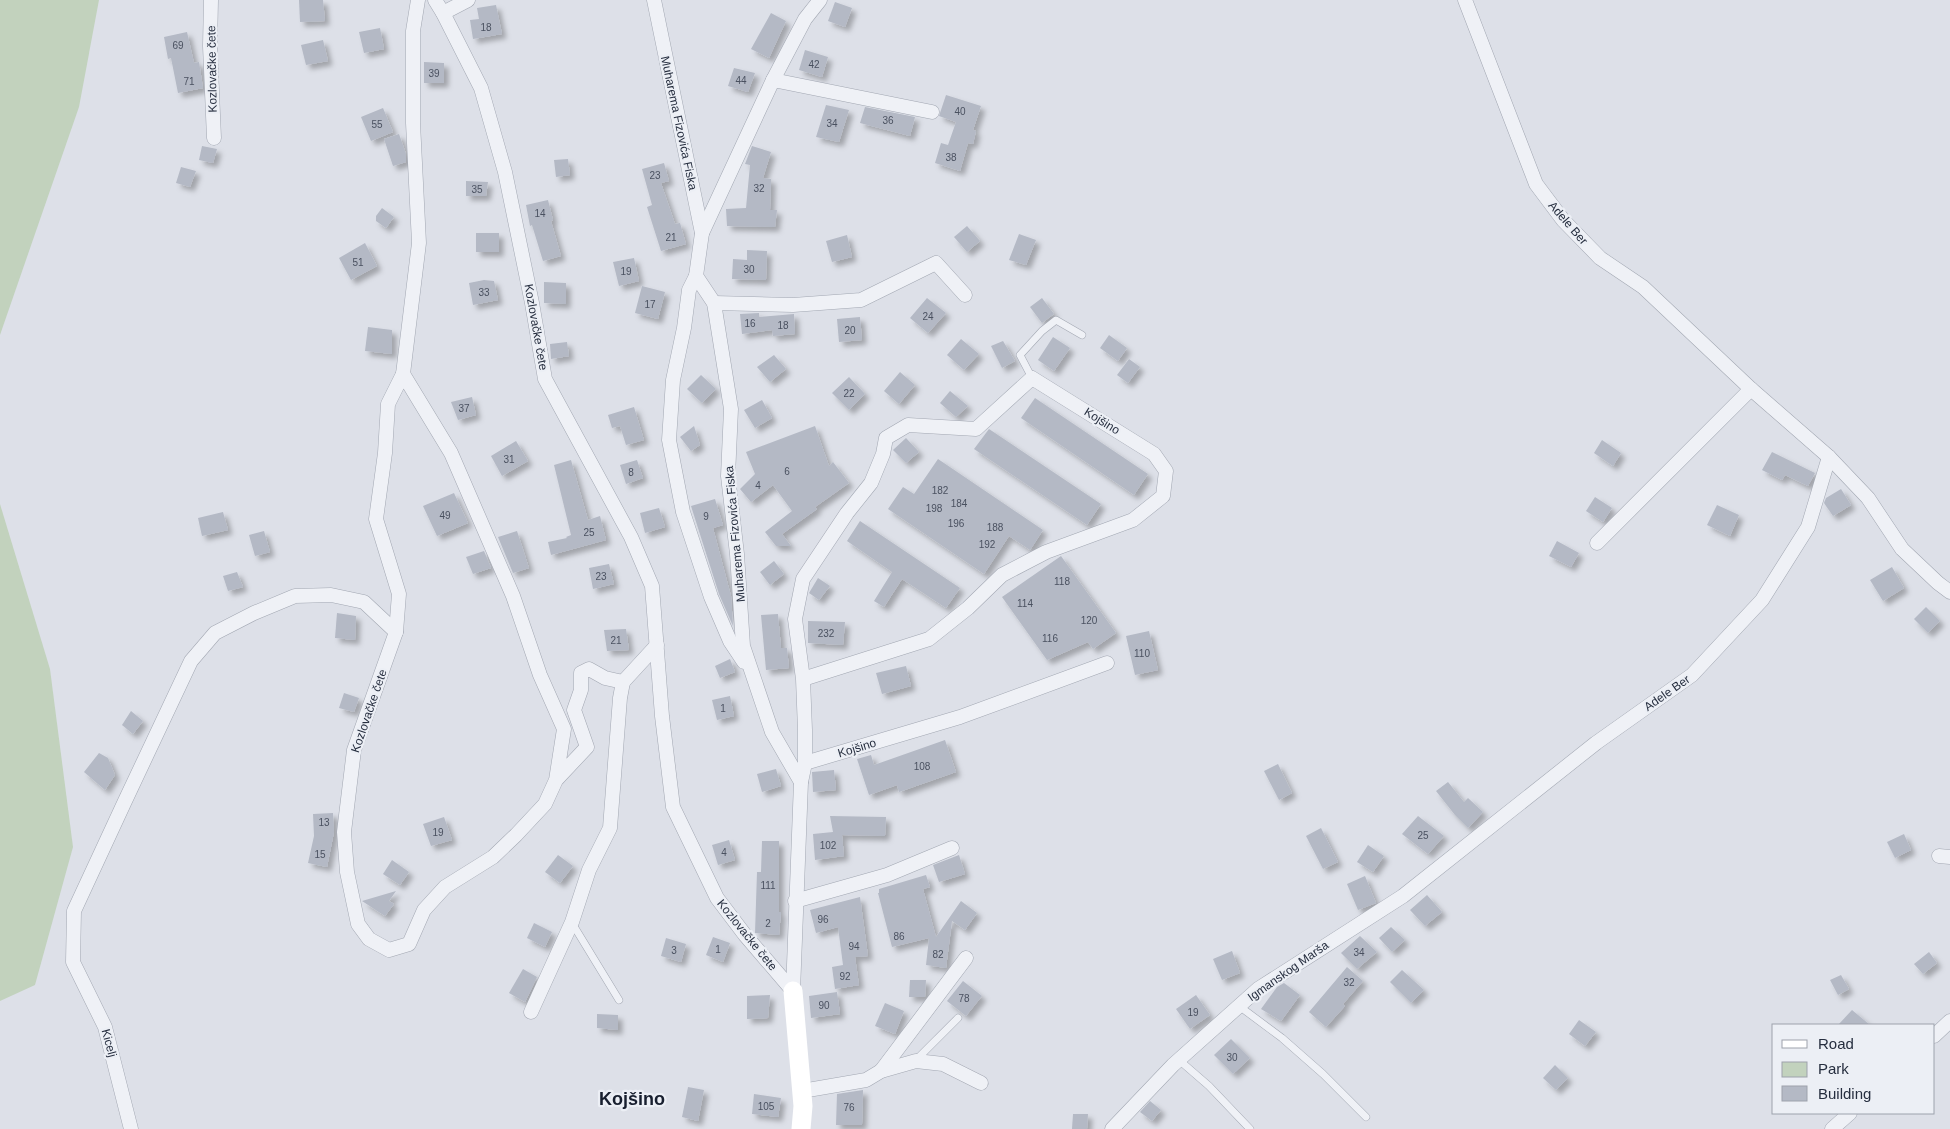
<svg xmlns="http://www.w3.org/2000/svg" width="1950" height="1129" font-family="Arial,sans-serif">
<defs>
<filter id="shadow"><feDropShadow dx="4.5" dy="4.5" stdDeviation="2.5" flood-color="#0004"/></filter>
</defs>
<rect width="100%" height="100%" fill="#dde0e8"/>
<g fill="#c2d2bd">
<polygon points="0,0 99,0 79,107 0,335"/>
<polygon points="0,504 50,669 73,847 35,985 0,1001"/>
</g>
<g fill="#b4b9c5" filter="url(#shadow)">
<polygon points="299,0 323,0 325,21 300,22"/>
<polygon points="835,2 852,8 845,27 828,21"/>
<polygon points="496,5 502,34 473,39 470,20 479,19 477,8"/>
<polygon points="771,13 786,21 769,58 751,49"/>
<polygon points="380,28 384,49 364,53 359,32"/>
<polygon points="187,32 194,63 199,62 203,88 178,93 171,58 168,59 164,37"/>
<polygon points="323,40 328,61 306,65 301,45"/>
<polygon points="805,50 828,57 822,77 799,70"/>
<polygon points="424,62 444,63 444,83 424,83"/>
<polygon points="734,68 755,73 748,92 728,86"/>
<polygon points="946,95 981,106 973,130 976,131 973,144 968,143 960,171 935,163 941,143 948,145 956,122 939,116"/>
<polygon points="826,105 849,110 839,142 816,137"/>
<polygon points="865,107 915,117 910,136 860,123"/>
<polygon points="383,108 393,132 371,141 361,117"/>
<polygon points="399,134 406,154 406,162 393,166 384,139"/>
<polygon points="202,146 217,149 213,163 199,160"/>
<polygon points="752,146 771,152 763,178 771,179 770,210 777,210 775,227 727,226 726,209 746,208 750,165 745,164"/>
<polygon points="568,159 570,175 556,177 554,160"/>
<polygon points="664,163 669,181 661,183 675,224 680,223 686,244 661,251 647,207 652,205 642,169"/>
<polygon points="181,167 196,171 190,187 176,183"/>
<polygon points="466,181 488,182 486,196 466,196"/>
<polygon points="548,200 553,220 551,221 561,256 543,261 532,225 530,226 526,205"/>
<polygon points="382,208 394,217 386,228 376,221 376,216"/>
<polygon points="967,226 980,241 967,252 954,237"/>
<rect x="476" y="233" width="23" height="19"/>
<polygon points="1019,234 1036,240 1026,265 1009,260"/>
<polygon points="847,235 852,257 832,262 826,241"/>
<polygon points="365,243 377,266 351,280 339,258"/>
<polygon points="747,250 767,251 766,280 732,279 733,259 747,260"/>
<polygon points="634,258 639,281 619,286 613,262"/>
<polygon points="484,280 494,281 498,300 473,305 469,283"/>
<polygon points="544,282 566,283 566,304 544,303"/>
<polygon points="642,286 665,292 658,319 635,313"/>
<polygon points="927,298 946,313 928,333 910,318"/>
<polygon points="1042,298 1054,314 1042,323 1030,307"/>
<polygon points="759,313 759,317 794,314 795,334 773,336 772,330 742,334 740,314"/>
<polygon points="860,317 862,340 839,342 837,319"/>
<polygon points="368,327 392,330 392,354 365,351"/>
<polygon points="1109,335 1127,348 1118,361 1100,348"/>
<polygon points="1053,337 1070,348 1054,371 1038,360"/>
<polygon points="961,339 979,354 964,370 947,355"/>
<polygon points="1003,341 1015,361 1002,368 991,346"/>
<polygon points="567,342 569,356 551,359 550,344"/>
<polygon points="774,355 786,369 770,382 757,367"/>
<polygon points="1129,359 1140,367 1128,383 1117,375"/>
<polygon points="900,372 915,385 899,404 884,391"/>
<polygon points="701,375 716,389 702,403 687,389"/>
<polygon points="849,377 865,394 849,410 832,393"/>
<polygon points="950,391 968,406 956,417 940,403"/>
<polygon points="472,397 476,415 458,420 451,402"/>
<polygon points="1035,398 1148,474 1134,495 1021,418"/>
<polygon points="762,400 772,418 755,428 744,410"/>
<polygon points="634,407 644,440 626,445 620,426 612,428 608,415"/>
<polygon points="694,426 700,445 691,451 680,437"/>
<polygon points="815,426 829,466 833,462 849,483 815,507 817,509 782,534 791,546 776,546 765,532 792,511 773,485 751,502 740,489 755,474 746,452"/>
<polygon points="989,429 1101,504 1087,525 974,449"/>
<polygon points="906,438 919,452 906,463 893,450"/>
<polygon points="1602,440 1621,453 1613,466 1594,453"/>
<polygon points="516,441 528,461 502,476 491,456"/>
<polygon points="1772,452 1815,473 1808,486 1785,475 1782,480 1762,470"/>
<polygon points="938,459 1043,530 1030,550 1009,536 984,574 888,509 903,487 914,494"/>
<polygon points="571,460 588,520 600,516 606,540 551,555 548,542 567,538 566,537 571,535 554,465"/>
<polygon points="637,460 643,478 626,484 620,465"/>
<polygon points="1841,489 1851,505 1833,516 1824,503 1826,498"/>
<polygon points="454,493 468,523 437,536 423,506"/>
<polygon points="1595,497 1612,508 1603,522 1586,511"/>
<polygon points="715,499 723,525 713,528 731,596 733,626 719,594 691,506"/>
<polygon points="1717,505 1739,515 1730,536 1707,525"/>
<polygon points="659,508 665,527 645,533 640,513"/>
<polygon points="223,512 228,530 202,536 198,518"/>
<polygon points="860,521 960,588 946,608 902,579 884,607 874,601 892,572 847,541"/>
<polygon points="264,531 270,552 255,556 249,535"/>
<polygon points="517,531 529,568 513,573 498,537"/>
<polygon points="1557,541 1579,553 1571,567 1549,556"/>
<polygon points="484,551 491,568 473,574 466,557"/>
<polygon points="1061,556 1116,633 1093,649 1088,642 1047,660 1002,597"/>
<polygon points="774,561 784,574 770,585 760,572"/>
<polygon points="609,564 614,584 593,589 589,568"/>
<polygon points="1892,567 1904,588 1883,601 1870,580"/>
<polygon points="237,572 243,587 228,591 223,576"/>
<polygon points="818,578 830,586 819,600 809,593"/>
<polygon points="1926,607 1940,621 1928,633 1914,619"/>
<polygon points="337,613 356,616 355,640 335,638"/>
<polygon points="778,614 781,648 787,648 789,668 766,670 761,615"/>
<polygon points="808,621 845,622 843,645 808,643"/>
<polygon points="626,629 629,650 607,651 604,630"/>
<polygon points="1149,631 1158,670 1135,675 1126,636"/>
<polygon points="730,659 735,672 720,678 715,666"/>
<polygon points="906,666 911,686 882,694 876,673"/>
<polygon points="344,693 359,698 354,712 339,708"/>
<polygon points="730,696 734,716 717,720 712,700"/>
<polygon points="131,711 143,721 133,734 122,725"/>
<polygon points="945,740 956,772 899,792 897,785 869,795 857,759 871,755 874,765"/>
<polygon points="99,753 108,758 115,775 105,790 84,772"/>
<polygon points="1278,764 1292,793 1279,800 1264,771"/>
<polygon points="776,769 781,786 762,792 757,774"/>
<polygon points="834,770 836,790 813,792 812,772"/>
<polygon points="1448,782 1464,802 1468,798 1483,812 1468,828 1455,815 1436,791"/>
<polygon points="333,813 334,832 327,867 308,863 314,836 313,814"/>
<polygon points="830,816 886,817 885,836 842,835 844,856 815,860 813,834 833,832"/>
<polygon points="1418,816 1444,836 1428,854 1402,834"/>
<polygon points="444,817 452,840 431,846 423,824"/>
<polygon points="1321,828 1338,862 1323,869 1306,836"/>
<polygon points="1904,834 1911,850 1895,858 1887,842"/>
<polygon points="729,840 735,860 718,865 712,845"/>
<polygon points="762,841 779,841 779,912 781,912 779,935 755,933 757,872 761,872"/>
<polygon points="1368,845 1384,856 1373,872 1357,862"/>
<polygon points="558,855 573,866 560,883 545,872"/>
<polygon points="959,855 965,874 939,882 933,865"/>
<polygon points="392,860 409,872 400,885 383,874"/>
<polygon points="926,875 930,887 923,889 936,937 961,901 977,913 965,930 952,921 946,968 926,965 929,938 892,947 878,893 879,893 879,889"/>
<polygon points="1365,876 1376,903 1358,910 1347,884"/>
<polygon points="396,891 389,901 394,904 385,916 362,901"/>
<polygon points="1427,895 1442,912 1425,926 1410,910"/>
<polygon points="860,897 868,956 855,957 859,985 835,989 832,967 843,965 838,927 816,933 810,910"/>
<polygon points="534,923 552,932 545,947 527,938"/>
<polygon points="1391,927 1405,940 1392,952 1379,938"/>
<polygon points="1360,936 1377,952 1357,969 1341,953"/>
<polygon points="713,937 730,943 723,962 706,955"/>
<polygon points="666,938 686,944 681,962 661,956"/>
<polygon points="1232,951 1240,973 1222,980 1213,959"/>
<polygon points="1929,952 1937,963 1923,974 1914,964"/>
<polygon points="1347,967 1363,981 1343,1004 1345,1006 1326,1027 1309,1012"/>
<polygon points="523,969 537,977 525,1002 509,993"/>
<polygon points="1402,970 1424,990 1411,1003 1390,982"/>
<polygon points="1841,975 1849,989 1838,995 1830,980"/>
<polygon points="910,980 926,980 925,997 909,997"/>
<polygon points="963,981 982,996 966,1016 947,1001"/>
<polygon points="1284,983 1300,995 1281,1021 1261,1009 1277,987"/>
<polygon points="837,992 840,1014 811,1018 809,996"/>
<polygon points="770,995 768,1018 747,1019 747,996"/>
<polygon points="1196,995 1210,1015 1190,1029 1176,1009"/>
<polygon points="885,1003 904,1011 895,1034 875,1026"/>
<polygon points="1852,1010 1870,1025 1838,1025"/>
<polygon points="597,1014 618,1015 618,1030 597,1028"/>
<polygon points="1579,1020 1596,1032 1585,1046 1569,1034"/>
<polygon points="1231,1039 1250,1058 1233,1074 1214,1055"/>
<polygon points="1555,1065 1568,1078 1556,1090 1543,1078"/>
<polygon points="688,1087 704,1090 698,1121 682,1117"/>
<polygon points="863,1090 862,1125 836,1125 837,1094"/>
<polygon points="754,1094 781,1098 778,1117 752,1114"/>
<polygon points="1150,1101 1161,1110 1152,1121 1140,1112"/>
<polygon points="1073,1114 1088,1114 1087,1129 1072,1129"/>
</g>
<g fill="none" stroke-linecap="round" stroke-linejoin="round">
<defs>
<g id="lane">
<polyline points="1032,378 1020,355 1042,331 1056,320 1082,335"/>
<polyline points="572,923 619,1000"/>
<polyline points="1239,1006 1282,1038 1323,1074 1366,1117"/>
<polyline points="916,1060 958,1018"/>
<polyline points="1179,1060 1209,1086 1250,1129"/>
</g>
<g id="street">
<polyline points="211,0 210,46 214,138"/>
<polyline points="435,0 443,13 481,88 505,172 532,303 545,379 631,537 652,586 662,716 673,807 717,898 745,935 793,991"/>
<polyline points="654,0 702,233 696,276 714,303 731,409 728,476 737,554 743,646 772,732 801,782"/>
<polyline points="1465,0 1536,184 1563,220 1600,258 1643,287 1751,389 1829,457 1868,498 1902,549 1938,583 1950,592"/>
<polyline points="443,13 468,0"/>
<polyline points="773,80 805,19 820,0"/>
<polyline points="702,233 773,80 932,112"/>
<polyline points="696,276 689,290 684,328 673,380 669,440 683,512 711,597 730,641 744,662"/>
<polyline points="714,303 793,305 861,300 936,263 965,295"/>
<polyline points="403,374 419,243 413,123 413,31 418,0"/>
<polyline points="1597,543 1751,389"/>
<polyline points="805,763 960,717 1107,663"/>
<polyline points="556,780 545,804 516,835 493,857 445,887 424,910 409,944 389,950 369,939 358,924 347,872 344,832 354,750 396,632 399,594 376,519 385,453 388,404 403,374 451,453 513,596 540,675 564,729 556,780 587,747 574,710 581,690 581,673 589,669 605,678 623,682 657,645"/>
<polyline points="1939,856 1950,857"/>
<polyline points="795,901 887,875 952,848"/>
<polyline points="793,991 801,782 805,763 805,730 803,679 795,619 803,579 847,513 871,483 883,454 886,438 908,425 976,429 1032,378 1154,454 1166,471 1163,496 1133,520 1046,552 1002,575 968,608 929,639 803,679"/>
<polyline points="531,1012 572,922 589,870 610,828 620,698 623,682"/>
<polyline points="1934,1036 1950,1021"/>
<polyline points="881,1071 966,958"/>
<polyline points="802,1091 866,1080 881,1071 916,1061 943,1064 981,1083"/>
<polyline points="131,1129 105,1027 73,962 74,911 125,801 191,661 215,633 254,613 295,596 331,595 364,602 396,632"/>
<polyline points="1112,1129 1173,1065 1258,989 1403,896 1596,743 1692,675 1762,600 1808,527 1829,457"/>
<polyline points="1832,1129 1850,1113"/>
</g>
</defs>
<use href="#lane" stroke="#a2a7b2" stroke-width="8"/>
<use href="#street" stroke="#a2a7b2" stroke-width="15"/>
<use href="#lane" stroke="#eff1f6" stroke-width="7"/>
<use href="#street" stroke="#eff1f6" stroke-width="14"/>
<polyline stroke="#fff" stroke-width="19" points="793,991 803,1106 801,1129"/>
</g>
<g text-anchor="middle" stroke-width="4.5" stroke-linejoin="round" paint-order="stroke">
<g font-size="10" fill="#4a5160">
<text x="486" y="31">18</text>
<text x="178" y="49">69</text>
<text x="814" y="68">42</text>
<text x="434" y="77">39</text>
<text x="741" y="84">44</text>
<text x="189" y="85">71</text>
<text x="960" y="115">40</text>
<text x="888" y="124">36</text>
<text x="832" y="127">34</text>
<text x="377" y="128">55</text>
<text x="951" y="161">38</text>
<text x="655" y="179">23</text>
<text x="759" y="192">32</text>
<text x="477" y="193">35</text>
<text x="540" y="217">14</text>
<text x="671" y="241">21</text>
<text x="358" y="266">51</text>
<text x="749" y="273">30</text>
<text x="626" y="275">19</text>
<text x="484" y="296">33</text>
<text x="650" y="308">17</text>
<text x="928" y="320">24</text>
<text x="750" y="327">16</text>
<text x="783" y="329">18</text>
<text x="850" y="334">20</text>
<text x="849" y="397">22</text>
<text x="464" y="412">37</text>
<text x="509" y="463">31</text>
<text x="787" y="475">6</text>
<text x="631" y="476">8</text>
<text x="758" y="489">4</text>
<text x="940" y="494">182</text>
<text x="959" y="507">184</text>
<text x="934" y="512">198</text>
<text x="445" y="519">49</text>
<text x="706" y="520">9</text>
<text x="956" y="527">196</text>
<text x="995" y="531">188</text>
<text x="589" y="536">25</text>
<text x="987" y="548">192</text>
<text x="601" y="580">23</text>
<text x="1062" y="585">118</text>
<text x="1025" y="607">114</text>
<text x="1089" y="624">120</text>
<text x="826" y="637">232</text>
<text x="1050" y="642">116</text>
<text x="616" y="644">21</text>
<text x="1142" y="657">110</text>
<text x="723" y="712">1</text>
<text x="922" y="770">108</text>
<text x="324" y="826">13</text>
<text x="438" y="836">19</text>
<text x="1423" y="839">25</text>
<text x="828" y="849">102</text>
<text x="724" y="856">4</text>
<text x="320" y="858">15</text>
<text x="768" y="889">111</text>
<text x="823" y="923">96</text>
<text x="768" y="927">2</text>
<text x="899" y="940">86</text>
<text x="854" y="950">94</text>
<text x="718" y="953">1</text>
<text x="674" y="954">3</text>
<text x="1359" y="956">34</text>
<text x="938" y="958">82</text>
<text x="845" y="980">92</text>
<text x="1349" y="986">32</text>
<text x="964" y="1002">78</text>
<text x="824" y="1009">90</text>
<text x="1193" y="1016">19</text>
<text x="1232" y="1061">30</text>
<text x="766" y="1110">105</text>
<text x="849" y="1111">76</text>
</g>
<g font-size="12" fill="#262e3f" stroke="#eceff5">
<text transform="translate(212 69) rotate(-91)" y="4">Kozlovačke čete</text>
<text transform="translate(679 123) rotate(78)" y="4">Muharema Fizovića Fiska</text>
<text transform="translate(1568 223) rotate(49)" y="4">Adele Ber</text>
<text transform="translate(536 327) rotate(80)" y="4">Kozlovačke čete</text>
<text transform="translate(1102 421) rotate(32)" y="4">Kojšino</text>
<text transform="translate(735 534) rotate(-95)" y="4">Muharema Fizovića Fiska</text>
<text transform="translate(1667 693) rotate(-35)" y="4">Adele Ber</text>
<text transform="translate(369 711) rotate(-71)" y="4">Kozlovačke čete</text>
<text transform="translate(857 748) rotate(-17)" y="4">Kojšino</text>
<text transform="translate(747 935) rotate(51)" y="4">Kozlovačke čete</text>
<text transform="translate(1288 971) rotate(-35)" y="4">Igmanskog Marša</text>
<text transform="translate(109 1043) rotate(75)" y="4">Kicelj</text>
</g>
<g font-size="18" font-weight="bold" fill="#181f2f" stroke="#eceff5">
<text x="632" y="1105">Kojšino</text>
</g>
</g>
<rect x="1772" y="1024" width="162" height="90" fill="#eceff5" stroke="#9da2ac"/>
<rect x="1782" y="1040" width="25" height="8" fill="#ffffff" stroke="#9da2ac"/>
<text x="1818" y="1049" font-size="15" fill="#262e3f">Road</text>
<rect x="1782" y="1062" width="25" height="15" fill="#c2d2bd" stroke="#9da2ac"/>
<text x="1818" y="1074" font-size="15" fill="#262e3f">Park</text>
<rect x="1782" y="1086" width="25" height="15" fill="#b4b9c5" stroke="#9da2ac"/>
<text x="1818" y="1099" font-size="15" fill="#262e3f">Building</text>
</svg>
